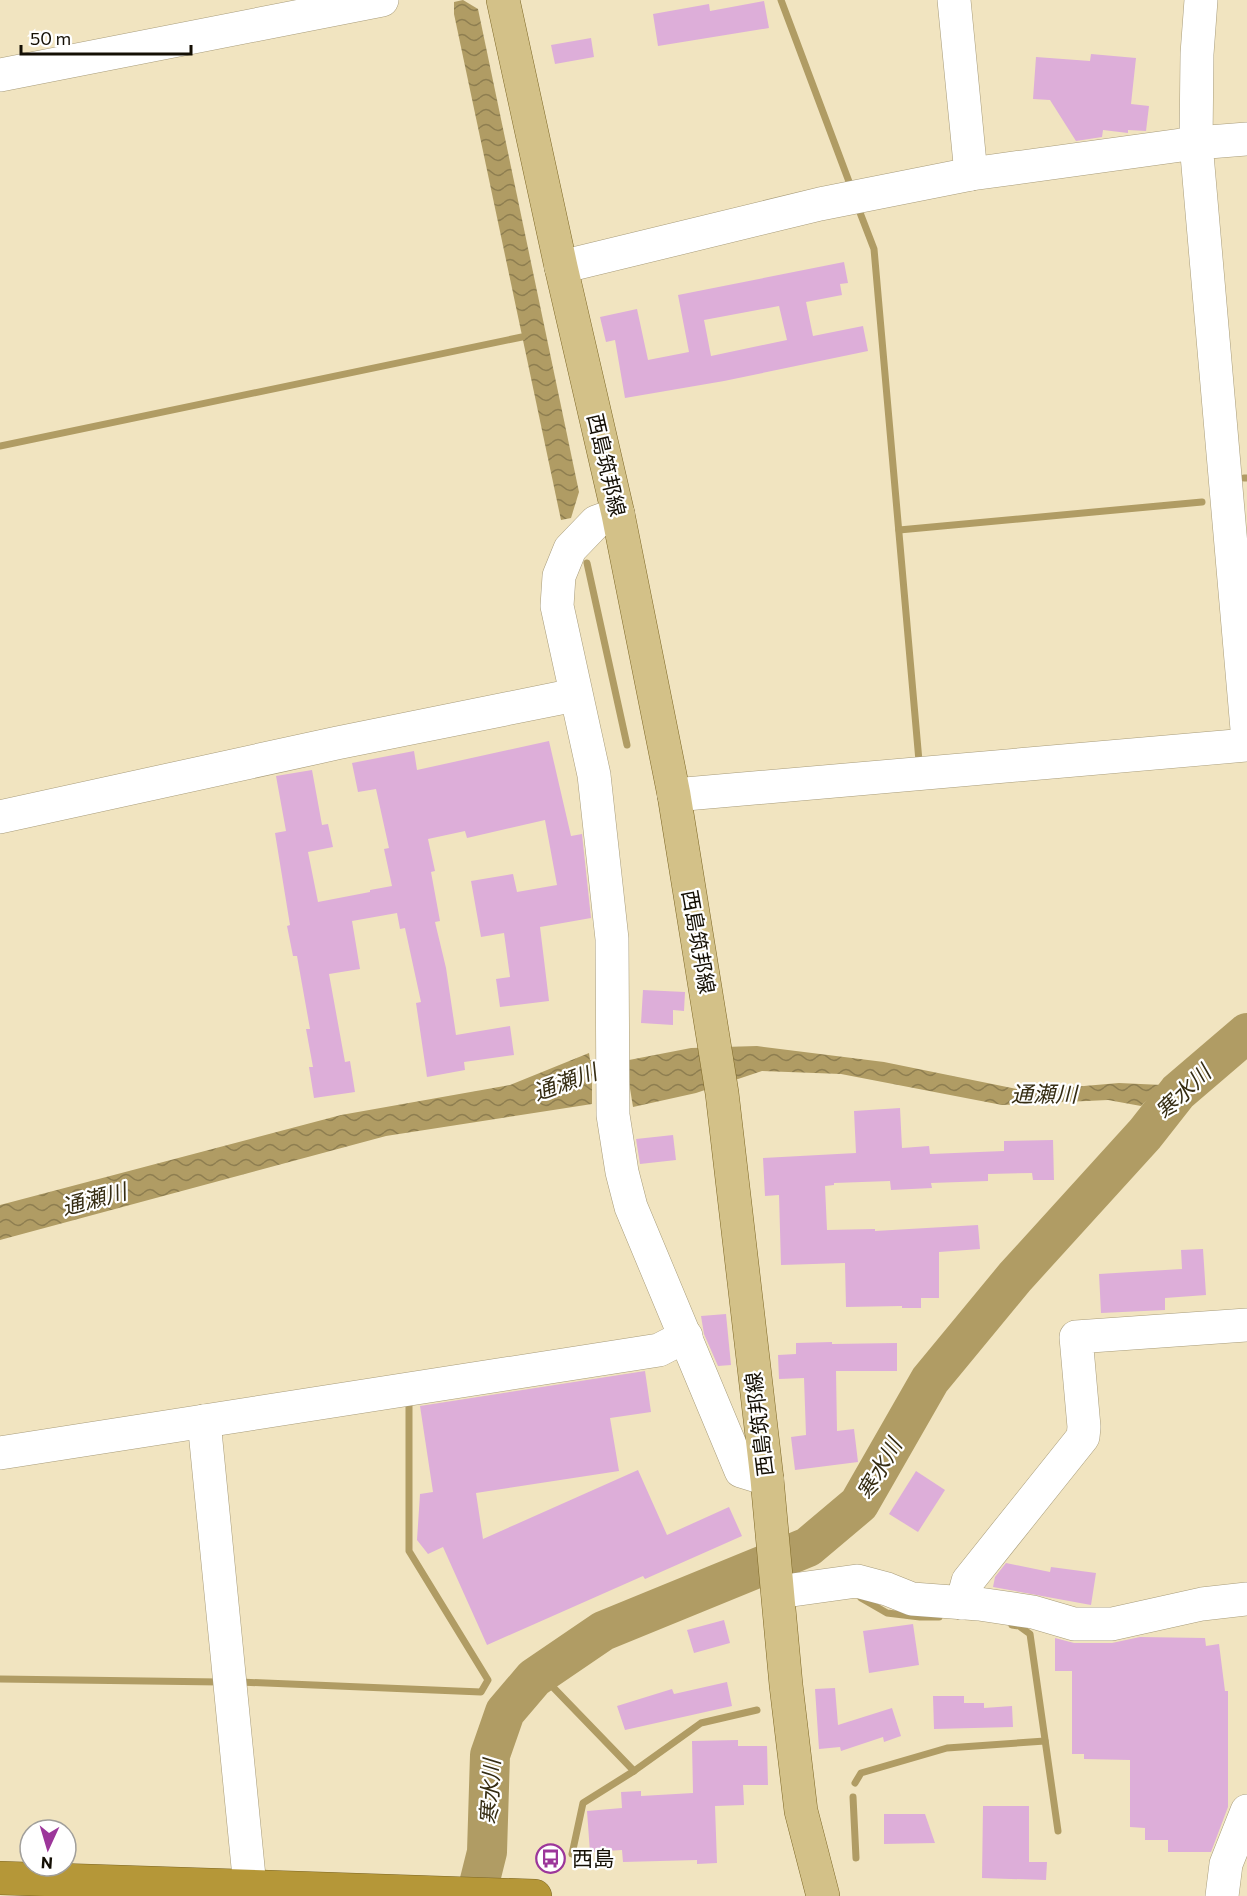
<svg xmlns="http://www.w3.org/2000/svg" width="1247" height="1896" font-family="Commissioner,'Noto Sans JP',sans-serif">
<defs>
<pattern id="water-waves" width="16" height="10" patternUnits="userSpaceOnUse" patternTransform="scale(1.5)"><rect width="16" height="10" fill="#b09c64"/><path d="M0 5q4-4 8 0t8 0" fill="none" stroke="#8e7e50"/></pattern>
</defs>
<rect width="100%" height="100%" fill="#f1e4c0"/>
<g fill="url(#water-waves)">
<polygon points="463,0 478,9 579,492 571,518 561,520 454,14 454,2"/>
<polygon points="757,1046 884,1062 1026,1091 1119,1083 1162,1085 1141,1106 1108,1100 1002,1105 841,1074 762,1071 696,1093 633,1107 628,1076 592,1076 592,1104 386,1136 0,1240 0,1205 341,1115 510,1085 589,1053 590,1060 629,1060 691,1048"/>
</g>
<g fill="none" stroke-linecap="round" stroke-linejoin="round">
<g stroke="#b09c64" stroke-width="7">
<polyline points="781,0 851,187"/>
<polyline points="859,210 874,249 919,761"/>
<polyline points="0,446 522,337"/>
<polyline points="1244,478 1247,478"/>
<polyline points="899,530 1202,502"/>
<polyline points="587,563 627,745"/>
<polyline points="861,1598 887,1613 920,1617 939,1617"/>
<polyline points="1012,1625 1019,1626 1030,1634 1058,1831"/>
<polyline points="534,1678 547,1681 634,1771 583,1803 572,1854"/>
<polyline points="0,1679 220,1682"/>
<polyline points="240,1682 481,1692 488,1680 409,1551 409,1397"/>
<polyline points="634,1771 701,1723 757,1710"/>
<polyline points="855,1783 861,1773 947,1748 1045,1741"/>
<polyline points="853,1797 856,1858"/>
</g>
<polyline stroke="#b09c64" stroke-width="40" points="476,1896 487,1852 490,1755 505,1712 534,1678 603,1631 808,1547 859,1504 930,1380 1015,1277 1145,1134 1178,1092 1247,1033"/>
</g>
<g fill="#ddaed9" fill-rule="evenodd">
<polygon points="764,1 769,28 658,46 653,14 709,4 710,11"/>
<polygon points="591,38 594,57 555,64 551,45"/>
<polygon points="1091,54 1136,58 1131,104 1149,106 1146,131 1128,130 1128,133 1103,130 1102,137 1076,141 1050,100 1033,99 1036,57 1090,61"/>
<path d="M844 262 848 283 840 284 842 295 806 302 813 336 863 326 868 351 724 381 625 398 615 340 606 342 600 317 637 309 648 360 689 352 678 295ZM779 306 787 340 711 356 704 320Z"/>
<polygon points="549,741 571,836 582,834 591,918 540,927 549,1001 500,1007 496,979 510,977 504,933 481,937 471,881 513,874 517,892 557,885 545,820 467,838 465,831 428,839 435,871 431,872 440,921 435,922 446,968 456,1035 510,1026 514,1055 464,1062 465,1070 427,1077 416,1003 421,1002 405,928 400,929 397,913 352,921 360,969 329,974 345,1062 350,1061 355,1092 314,1098 309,1067 313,1067 306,1029 310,1029 297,956 293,956 287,926 290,925 275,833 286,831 276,776 312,770 322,825 328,824 333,847 308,852 318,902 370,892 370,890 392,886 384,849 389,848 376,789 358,792 352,763 414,751 417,770"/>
<polygon points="643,990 685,992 684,1011 673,1010 673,1025 641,1023"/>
<polygon points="900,1108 902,1148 929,1146 930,1154 1004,1151 1004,1141 1053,1140 1054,1180 1033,1180 1032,1173 988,1174 988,1181 931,1183 932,1188 891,1190 890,1181 834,1183 834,1185 825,1186 827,1230 875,1229 875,1231 978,1225 980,1249 939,1252 939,1298 921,1298 921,1308 902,1308 902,1306 846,1307 845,1263 781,1265 779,1195 765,1196 763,1158 856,1153 854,1111"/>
<polygon points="673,1135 676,1160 640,1164 636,1139"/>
<polygon points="1203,1249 1206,1295 1165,1298 1165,1310 1101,1313 1099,1274 1182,1269 1181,1250"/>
<polygon points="726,1314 731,1365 718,1366 704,1334 701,1316"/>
<polygon points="832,1342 832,1344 897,1343 897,1371 836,1371 837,1431 854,1429 858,1462 795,1470 791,1437 806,1435 804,1378 779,1379 778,1355 796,1354 796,1343"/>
<polygon points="645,1371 651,1412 610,1418 619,1471 476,1493 483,1539 638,1470 667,1535 729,1507 742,1536 645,1579 643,1576 487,1645 443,1547 428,1554 417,1540 420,1494 433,1492 420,1406"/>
<polygon points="916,1471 945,1490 918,1532 889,1514"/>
<polygon points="1006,1563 1050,1572 1051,1567 1096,1573 1091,1605 993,1587 995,1577"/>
<polygon points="724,1620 730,1643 694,1653 687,1630"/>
<polygon points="913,1624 919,1665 869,1673 863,1631"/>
<polygon points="1140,1637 1205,1638 1206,1646 1219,1644 1225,1691 1228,1691 1228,1807 1211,1852 1168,1852 1168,1840 1145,1840 1145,1828 1130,1827 1130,1760 1084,1759 1084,1754 1072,1754 1072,1671 1055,1671 1055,1638 1074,1643 1112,1643"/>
<polygon points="727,1682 732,1706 625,1730 617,1706 672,1689 674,1694"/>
<polygon points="835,1688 838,1725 892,1708 901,1736 884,1742 883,1737 841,1751 840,1747 819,1749 815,1689"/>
<polygon points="933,1696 964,1696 964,1703 984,1703 984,1708 1012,1706 1013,1727 934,1729"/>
<polygon points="738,1740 738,1746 767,1746 768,1785 743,1785 744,1805 715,1806 717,1863 697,1864 697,1860 623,1862 622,1850 590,1852 587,1811 622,1808 621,1792 641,1791 641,1796 693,1793 692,1741"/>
<polygon points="983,1806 1029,1806 1029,1862 1047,1862 1046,1880 982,1878"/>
<polygon points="884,1814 925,1814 935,1843 884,1844"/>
</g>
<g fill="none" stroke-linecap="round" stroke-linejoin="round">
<defs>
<g id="minor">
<polyline points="954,0 971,174"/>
<polyline points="0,75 382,0"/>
<polyline points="1247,139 1196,143 1247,729"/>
<polyline points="561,267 820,204 971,174 1196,143 1197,54 1201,0"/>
<polyline points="618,514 596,522 570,549 559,576 557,606 594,775 612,939 613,1115 622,1172 631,1207 741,1471 767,1479"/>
<polyline points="674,795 1247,745"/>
<polyline points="0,817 337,743 575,695"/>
<polyline points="204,1421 250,1887 254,1896"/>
<polyline points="0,1453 659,1350 686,1336"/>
<polyline points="778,1592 857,1581 887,1589 912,1599 979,1604 1033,1612 1074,1624 1112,1624 1202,1604 1247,1599"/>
<polyline points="962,1603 968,1581 1083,1437 1084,1427 1076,1337 1247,1325"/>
<polyline points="1222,1896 1226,1864 1247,1811"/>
</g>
<polyline id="major" points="503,0 561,267 618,514 674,795 722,1093 767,1479 786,1685 801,1811 823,1896"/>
<polyline id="highway" points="0,1878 535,1896"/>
</defs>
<use href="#minor" stroke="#a89c7a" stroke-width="34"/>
<use href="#major" stroke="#7d6726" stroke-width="34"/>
<use href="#highway" stroke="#7d6726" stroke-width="34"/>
<use href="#minor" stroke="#fff" stroke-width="33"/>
<use href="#major" stroke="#d3c188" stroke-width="33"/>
<use href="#highway" stroke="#b59738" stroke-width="33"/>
</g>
<defs>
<symbol id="bus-ring" viewBox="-11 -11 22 22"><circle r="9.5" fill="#fff" stroke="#9c369a" stroke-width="1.5"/><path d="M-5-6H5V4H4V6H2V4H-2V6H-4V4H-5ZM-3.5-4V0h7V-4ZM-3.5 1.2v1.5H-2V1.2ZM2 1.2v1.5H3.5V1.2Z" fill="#9c369a"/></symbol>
</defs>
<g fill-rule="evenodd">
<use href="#bus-ring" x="534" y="1842" width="33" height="33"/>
</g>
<g text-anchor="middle" stroke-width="4.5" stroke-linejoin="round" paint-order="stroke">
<g font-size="21" fill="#140f04" stroke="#fff">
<text transform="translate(606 465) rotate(77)" y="7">西島筑邦線</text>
<text transform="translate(698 942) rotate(80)" y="7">西島筑邦線</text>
<text transform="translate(760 1424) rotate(-97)" y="7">西島筑邦線</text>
</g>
<g font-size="21" fill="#140f04" stroke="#fff" text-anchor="start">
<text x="572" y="1866">西島</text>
</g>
<g font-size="22" font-style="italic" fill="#352c12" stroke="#fff">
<text transform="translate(565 1082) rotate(-20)" y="8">通瀬川</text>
<text transform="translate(1183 1092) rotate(-44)" y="8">寒水川</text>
<text x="1044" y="1102">通瀬川</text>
<text transform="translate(94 1199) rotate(-15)" y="8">通瀬川</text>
<text transform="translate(879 1469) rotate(-60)" y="8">寒水川</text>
<text transform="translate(490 1792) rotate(-87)" y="8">寒水川</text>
</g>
</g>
<g transform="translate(48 1848) rotate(184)"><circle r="28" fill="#ffffff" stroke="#a19f9b" stroke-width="1.5"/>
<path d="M0-4.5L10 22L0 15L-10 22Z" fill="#9c369a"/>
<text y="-9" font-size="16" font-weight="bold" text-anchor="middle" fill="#140f04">N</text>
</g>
<path d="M21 45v9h170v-9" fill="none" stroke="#140f04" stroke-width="3"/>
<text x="30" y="45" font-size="18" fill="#140f04" stroke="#ffffff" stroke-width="4.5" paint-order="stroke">50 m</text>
</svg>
